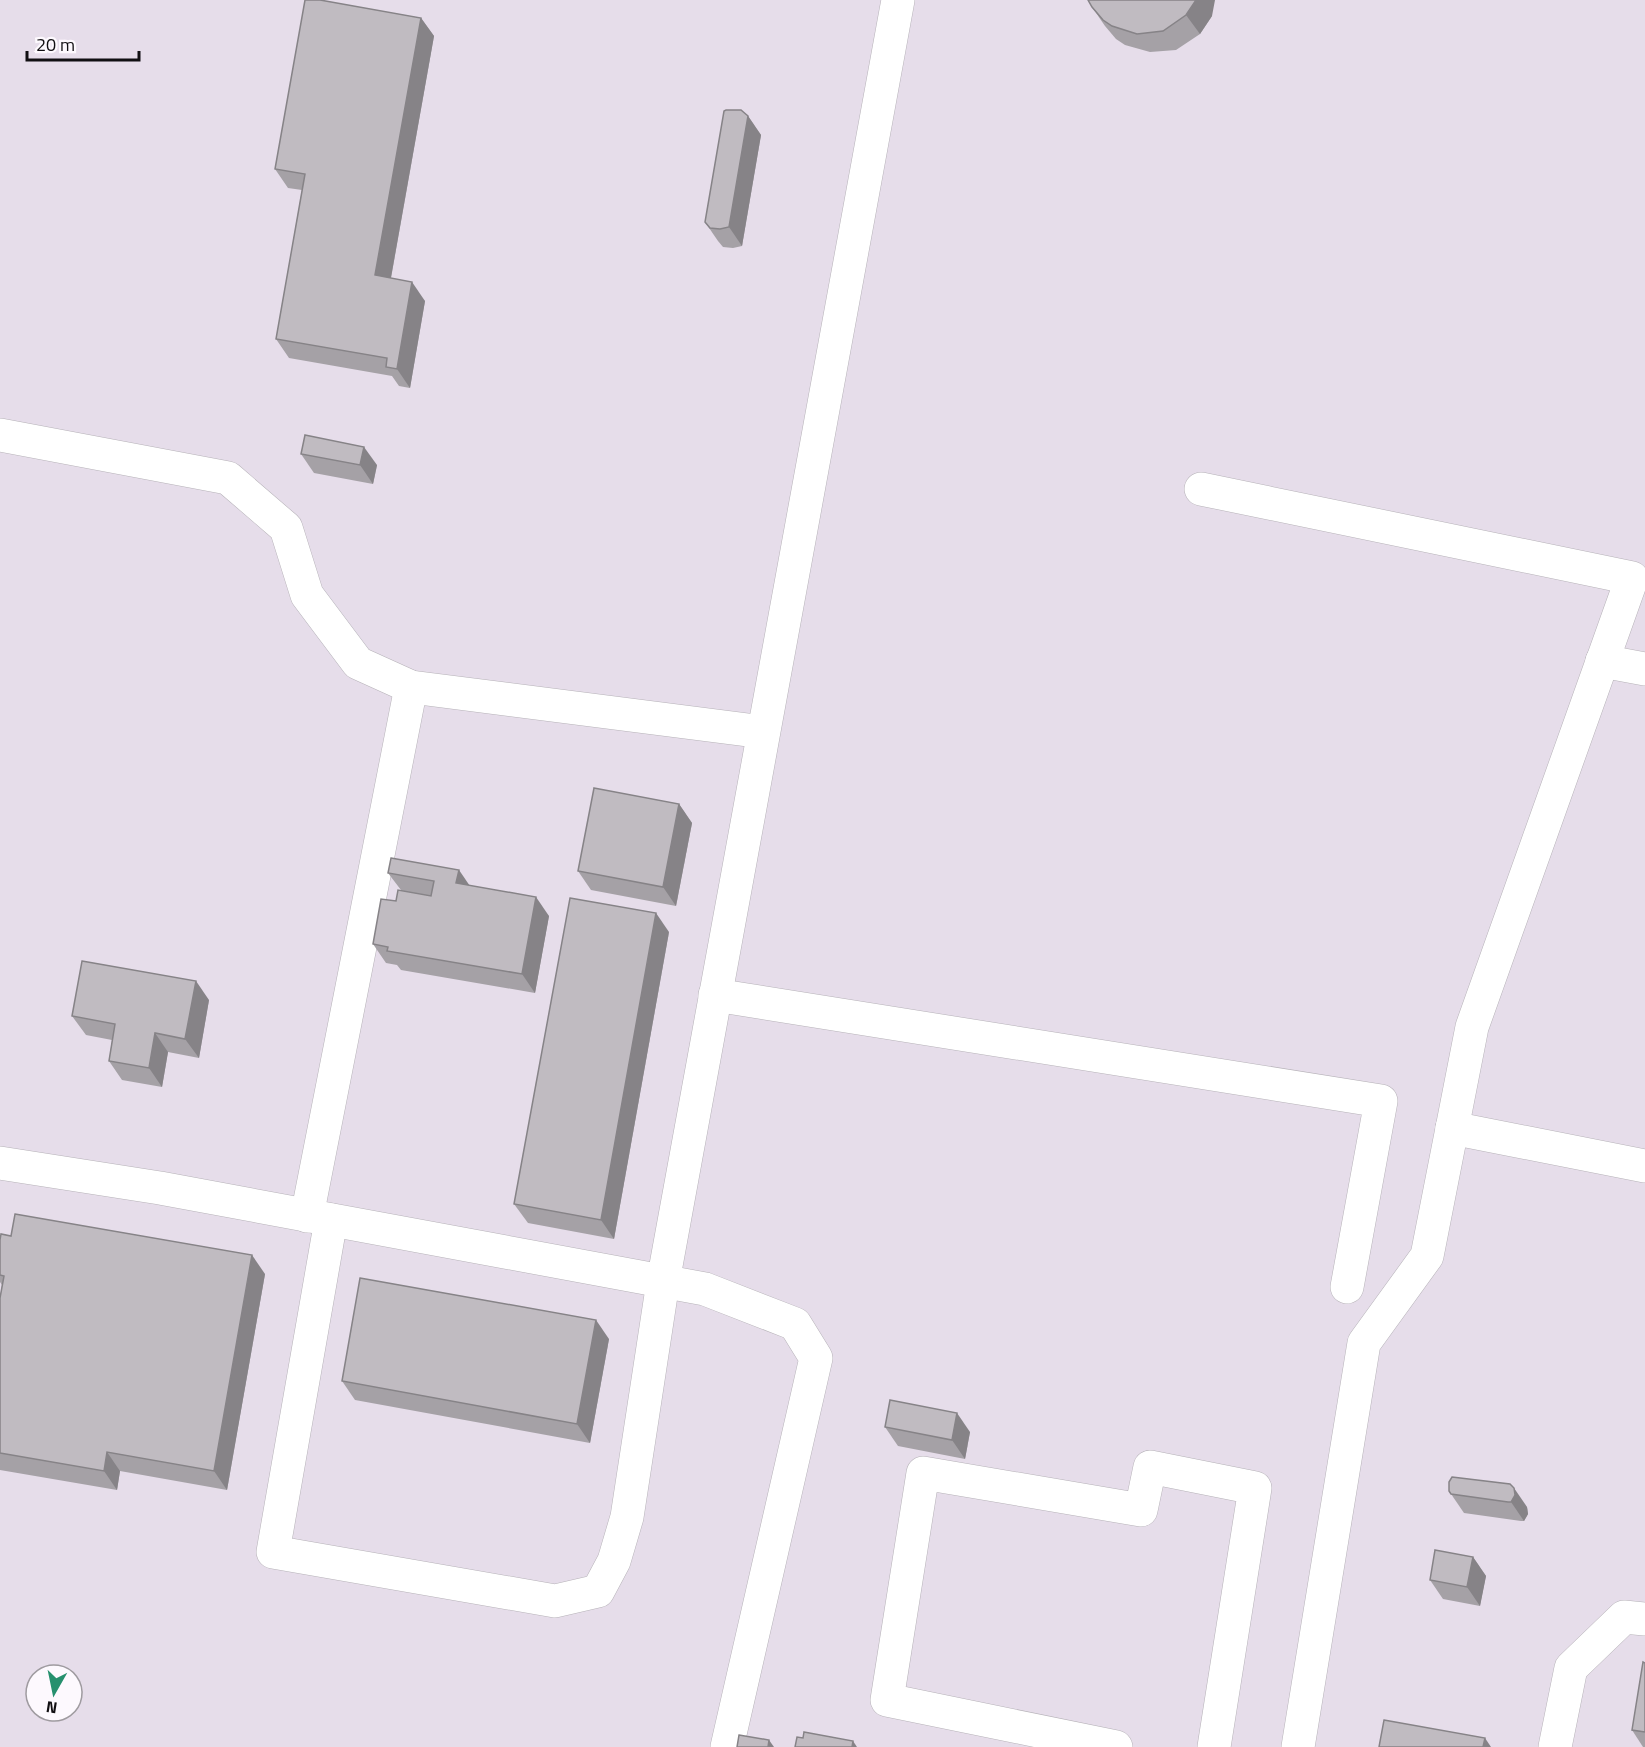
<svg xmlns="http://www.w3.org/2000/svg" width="1645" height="1747" font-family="'Titillium Web',sans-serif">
<rect width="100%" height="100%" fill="#f0ebf2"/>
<path fill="#e6ddea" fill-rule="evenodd" d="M0 0H1645V1747H0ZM36 1675H72V1711H36Z"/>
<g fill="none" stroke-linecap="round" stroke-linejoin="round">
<defs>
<g id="minor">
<polyline points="0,435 228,478 286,528 307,595 358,663 411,687 763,732"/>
<polyline points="1201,489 1632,578 1472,1027 1427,1256 1364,1343 1298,1747"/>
<polyline points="1602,661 1645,669"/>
<polyline points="715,995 1381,1101 1347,1287"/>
<polyline points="1452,1128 1645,1166"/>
<polyline points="0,1163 160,1188 705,1289 795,1324 816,1358 727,1747"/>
<polyline points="307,1216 411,687"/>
<polyline points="331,1220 273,1552 555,1601 598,1591 614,1561 627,1517 663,1282 898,0"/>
<polyline points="1116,1747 887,1700 923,1473 1141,1510 1150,1467 1255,1488 1214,1747"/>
<polyline points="1555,1747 1571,1668 1624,1617 1645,1619"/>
</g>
</defs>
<use href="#minor" stroke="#b6b2b8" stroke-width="34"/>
<use href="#minor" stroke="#fff" stroke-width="33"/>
</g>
<g fill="#a5a1a6">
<polygon points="1092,7 1212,16 1200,34 1176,50 1150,52 1125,45 1116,39 1105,26"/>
<polygon points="421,18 434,36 391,278 425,301 410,388 399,386 392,376 289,358 276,339 302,190 288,188 275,169"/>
<polygon points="748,116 761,135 742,246 733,248 723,247 718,241 705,222"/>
<polygon points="301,454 377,465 373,484 314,473"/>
<polygon points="679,804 692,823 676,906 591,890 578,871"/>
<polygon points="388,873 470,886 549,916 535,993 401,970 397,965 386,963 373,944 396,901 401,890"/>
<polygon points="669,932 614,1239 528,1223 514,1204"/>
<polygon points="209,1000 199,1058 168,1052 162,1087 122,1080 109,1061 112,1040 86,1035 72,1016"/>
<polygon points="0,1240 265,1274 227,1490 120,1471 117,1490 0,1470 0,1298 2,1285 0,1282"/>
<polygon points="609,1339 590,1443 355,1400 342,1381"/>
<polygon points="885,1427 970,1432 965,1459 898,1446"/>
<polygon points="1455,1477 1527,1507 1528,1514 1524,1521 1521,1521 1464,1513 1449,1491"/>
<polygon points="1473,1557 1486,1576 1480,1606 1443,1599 1430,1580"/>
<polygon points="1645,1663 1645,1747 1643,1747 1632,1730"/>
</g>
<g fill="#868387">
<polygon points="1196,0 1215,0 1212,16 1200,34 1186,15"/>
<polygon points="421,18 434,36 388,294 375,275"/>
<polygon points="748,116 761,135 742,246 729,227"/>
<polygon points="412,282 425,301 410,388 397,369"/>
<polygon points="364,447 377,465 373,484 360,465"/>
<polygon points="679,804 692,823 676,906 663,887"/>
<polygon points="459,870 472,889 456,883"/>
<polygon points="536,897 549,916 535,993 522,974"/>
<polygon points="656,913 669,932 614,1239 601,1220"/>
<polygon points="196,981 209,1000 199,1058 185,1039"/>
<polygon points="155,1033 168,1052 162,1087 149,1068"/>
<polygon points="252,1255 265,1274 227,1490 214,1471"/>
<polygon points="596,1320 609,1339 590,1443 577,1424"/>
<polygon points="957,1413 970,1432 965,1459 952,1440"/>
<polygon points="107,1452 120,1471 117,1490 104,1471"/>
<polygon points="1514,1488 1527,1507 1528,1514 1524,1521 1511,1502"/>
<polygon points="1473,1557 1486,1576 1480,1606 1467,1587"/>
<polygon points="1485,1738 1491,1747 1483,1747"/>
<polygon points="769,1740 774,1747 768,1747"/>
<polygon points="853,1741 857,1747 852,1747"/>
</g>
<g fill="#c0bbc1" stroke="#868387" stroke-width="1.5">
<polygon points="305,0 320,0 421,18 375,275 412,282 397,369 386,367 387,358 276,339 305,174 275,169"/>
<polygon points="1088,0 1196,0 1186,15 1163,31 1137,34 1112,26 1103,20 1092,7"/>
<polygon points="726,110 741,110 748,116 729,227 720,229 710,228 705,222 724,111"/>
<polygon points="305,435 364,447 360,465 301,454"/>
<polygon points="594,788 679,804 663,887 578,871"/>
<polygon points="391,858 459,870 456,883 536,897 522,974 387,951 388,947 373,944 381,899 396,901 398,890 431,896 434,881 388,873"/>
<polygon points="570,898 656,913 601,1220 514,1204"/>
<polygon points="82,961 196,981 185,1039 155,1033 149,1068 109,1061 115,1024 72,1016"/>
<polygon points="15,1214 252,1255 214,1471 107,1452 104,1471 0,1453 0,1298 4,1276 0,1275 0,1240 1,1234 11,1236"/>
<polygon points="360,1278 596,1320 577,1424 342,1381"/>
<polygon points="890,1400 957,1413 952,1440 885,1427"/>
<polygon points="1452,1477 1510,1484 1514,1488 1515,1495 1511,1502 1508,1502 1451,1494 1449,1491 1449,1482"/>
<polygon points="1435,1550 1473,1557 1467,1587 1430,1580"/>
<polygon points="1643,1662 1645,1663 1645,1732 1632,1730"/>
<polygon points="1384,1720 1485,1738 1483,1747 1379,1747"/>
<polygon points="804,1732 853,1741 852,1747 795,1747 797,1737 803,1738"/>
<polygon points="739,1735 769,1740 768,1747 737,1747"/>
</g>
<g transform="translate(54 1693) rotate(189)"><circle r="28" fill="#fdf9fe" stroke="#9f9ba0" stroke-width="1.5"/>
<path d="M0-4.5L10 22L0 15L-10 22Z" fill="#26906e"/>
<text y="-9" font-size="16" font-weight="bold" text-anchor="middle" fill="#110f12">N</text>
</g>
<path d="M27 51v9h112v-9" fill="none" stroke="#110f12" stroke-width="3"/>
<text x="36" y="51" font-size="18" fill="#110f12" stroke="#fdf9fe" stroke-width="4.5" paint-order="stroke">20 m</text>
</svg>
